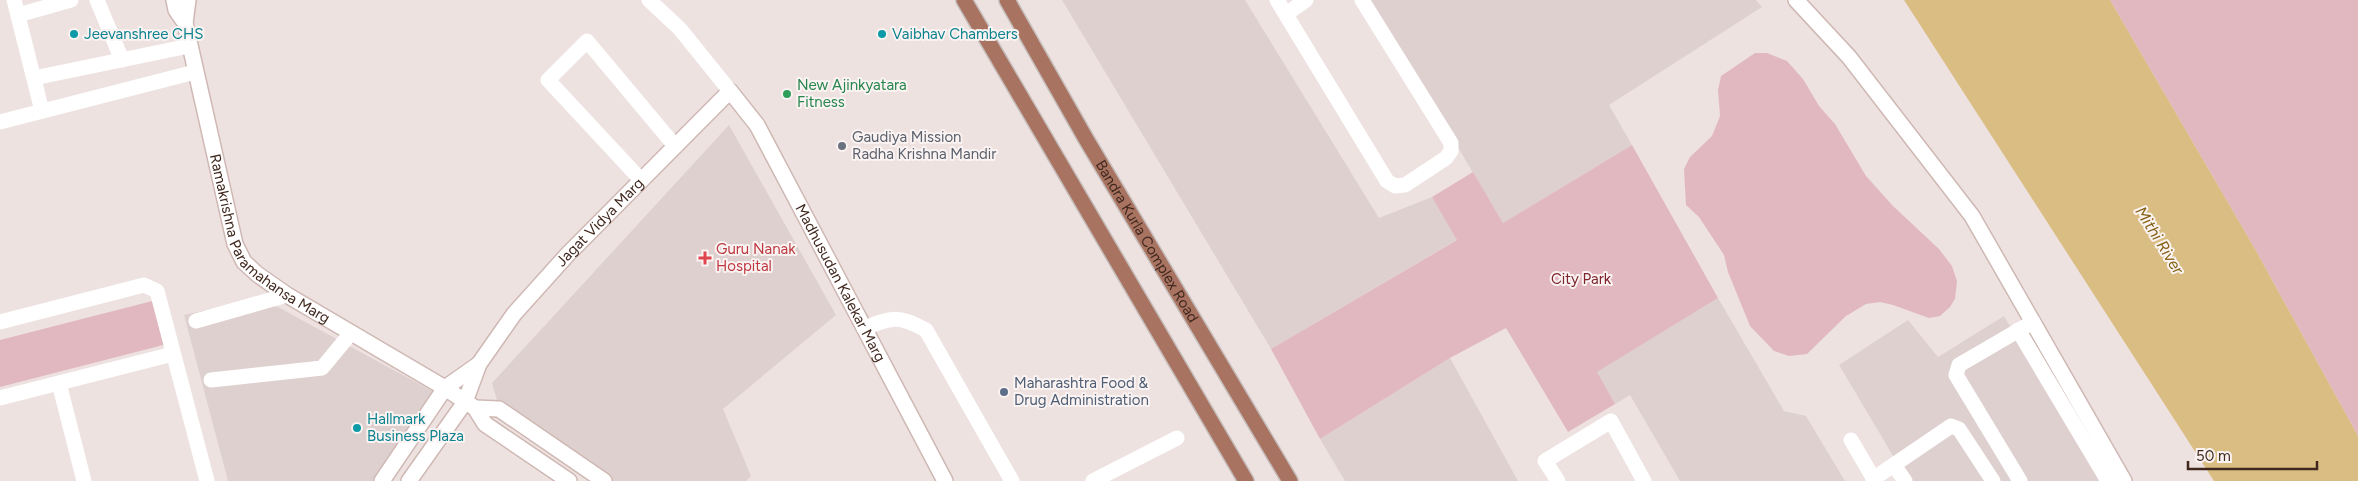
<svg xmlns="http://www.w3.org/2000/svg" width="2358" height="481" font-family="Figtree,sans-serif">
<rect width="100%" height="100%" fill="#eee2e1"/>
<g fill="#ded0cf">
<polygon points="1062,0 1245,0 1379,218 1432,197 1458,239 1271,349"/>
<polygon points="1370,0 1756,0 1762,7 1609,105 1632,145 1503,223"/>
<polygon points="729,125 836,315 723,409 751,476 746,481 589,481 498,404 492,383"/>
<polygon points="1718,298 1784,411 1806,416 1845,481 1680,481 1630,395 1615,404 1596,372"/>
<polygon points="248,301 278,307 432,391 413,429 379,481 228,481 184,315"/>
<polygon points="2004,316 2100,481 1908,481 1839,365 1908,320 1938,357"/>
<polygon points="1450,358 1518,481 1345,481 1320,439"/>
</g>
<g fill="#e1b8c0">
<polygon points="2110,0 2358,0 2358,436 2255,249"/>
<polygon points="1755,53 1767,53 1787,61 1803,79 1819,106 1835,124 1866,176 1893,206 1939,249 1952,266 1957,281 1955,299 1950,307 1940,316 1929,318 1893,305 1880,302 1866,304 1846,316 1807,354 1789,356 1774,351 1750,326 1728,272 1724,255 1699,217 1686,205 1684,169 1690,157 1712,136 1720,116 1718,90 1721,76"/>
<polygon points="1632,145 1718,298 1597,372 1615,404 1568,432 1506,328 1450,358 1320,439 1271,349 1457,240 1432,197 1473,172 1503,223"/>
<polygon points="160,299 171,343 0,387 0,340"/>
</g>
<polygon fill="#d9bd83" points="1904,0 2110,0 2255,249 2358,436 2358,481 2214,481"/>
<g fill="none" stroke-linecap="round" stroke-linejoin="round">
<defs>
<g id="secondary">
<path id="s1" d="M174 0 176 10 185 23 235 244 244 262 257 274 287 295 445 388 475 408 485 424 569 481"/>
<polyline points="1796,0 1849,57 1972,216 2124,481"/>
<polyline points="185,23 188,0"/>
<polyline points="475,408 499,409 604,481"/>
<polyline points="382,481 445,388 479,364"/>
<path id="s2" d="M409 481 465 402 479 364 514 314 568 254 730 91 757 125 945 481"/>
</g>
<g id="primary">
<polyline points="964,0 1246,481"/>
<path id="s3" d="M1007 0 1086 139 1290 481"/>
</g>
</defs>
<use href="#secondary" stroke="#cfb8b3" stroke-width="18"/>
<use href="#primary" stroke="#c6bebc" stroke-width="18"/>
<g stroke="#fff" stroke-width="15">
<polyline points="14,0 42,111"/>
<polyline points="97,0 122,60"/>
<polyline points="649,0 680,29 730,91"/>
<polyline points="1277,0 1387,181 1395,186 1405,185 1446,158 1451,151 1451,143 1362,0"/>
<polyline points="1286,14 1306,0"/>
<polyline points="18,15 71,0"/>
<polyline points="34,78 189,46"/>
<polyline points="0,122 195,72"/>
<polyline points="641,180 548,80 587,41 675,146"/>
<polyline points="196,321 287,295"/>
<polyline points="0,322 144,285 157,291 207,481"/>
<path d="M864 328C892 317 899 315 926 330L1012 481"/>
<polyline points="2018,330 2108,481"/>
<polyline points="211,380 322,368 351,333"/>
<polyline points="59,383 84,481"/>
<polyline points="0,398 173,354"/>
<polyline points="1851,440 1875,481"/>
<polyline points="1894,465 1905,481"/>
<polyline points="1873,479 1951,426 1959,429 1993,481"/>
<polyline points="1093,481 1177,438"/>
<polyline points="1558,481 1545,461 1611,421 1644,481"/>
<polyline points="2020,481 1956,375 1959,365 2033,322"/>
</g>
<use href="#secondary" stroke="#fff" stroke-width="15"/>
<use href="#primary" stroke="#a87461" stroke-width="15"/>
</g>
<g fill="#0f9aa8" stroke="#faf3f2" stroke-width="2">
<circle cx="74" cy="34" r="5"/>
<circle cx="882" cy="34" r="5"/>
<circle cx="357" cy="428" r="5"/>
</g>
<circle fill="#2e9e5b" stroke="#faf3f2" stroke-width="2" cx="787" cy="94" r="5"/>
<circle fill="#6b7280" stroke="#faf3f2" stroke-width="2" cx="842" cy="146" r="5"/>
<path fill="#e0444e" stroke="#faf3f2" stroke-width="2" d="M702.5 250.5h5v5h5v5h-5v5h-5v-5h-5v-5h5z"/>
<circle fill="#5c6f8a" stroke="#faf3f2" stroke-width="2" cx="1004" cy="392" r="5"/>
<g text-anchor="middle" stroke-width="4" stroke-linejoin="round" paint-order="stroke">
<g font-size="15" fill="#0d838f" stroke="#faf3f2" text-anchor="start">
<text x="84" y="39">Jeevanshree CHS</text>
<text x="892" y="39">Vaibhav Chambers</text>
<text x="367" y="424">Hallmark<tspan x="367" dy="17">Business Plaza</tspan></text>
</g>
<g font-size="15" fill="#27864d" stroke="#faf3f2" text-anchor="start">
<text x="797" y="90">New Ajinkyatara<tspan x="797" dy="17">Fitness</tspan></text>
</g>
<g font-size="15" fill="#5b616d" stroke="#faf3f2" text-anchor="start">
<text x="852" y="142">Gaudiya Mission<tspan x="852" dy="17">Radha Krishna Mandir</tspan></text>
</g>
<g font-size="15" fill="#41281f" stroke="#faf3f2">
<text dy="5" stroke="none"><textPath href="#s2" startOffset="324">Jagat Vidya Marg</textPath></text>
<text dy="5" stroke="none"><textPath href="#s1" startOffset="268">Ramakrishna Paramahansa Marg</textPath></text>
<text dy="5" stroke="none"><textPath href="#s3" startOffset="279">Bandra Kurla Complex Road</textPath></text>
<text dy="5" stroke="none"><textPath href="#s2" startOffset="731">Madhusudan Kalekar Marg</textPath></text>
</g>
<g font-size="15" fill="#be3a42" stroke="#faf3f2" text-anchor="start">
<text x="716" y="254">Guru Nanak<tspan x="716" dy="17">Hospital</tspan></text>
</g>
<g font-size="15" fill="#7d242c" stroke="#faf3f2">
<text x="1581" y="284">City Park</text>
</g>
<g font-size="15" fill="#4e5e75" stroke="#faf3f2" text-anchor="start">
<text x="1014" y="388">Maharashtra Food &amp;<tspan x="1014" dy="17">Drug Administration</tspan></text>
</g>
<g font-size="16" font-style="italic" fill="#846112" stroke="#faf3f2">
<text transform="translate(2160 240) rotate(58)" y="6">Mithi River</text>
</g>
</g>
<path d="M2188 461v8h129v-8" fill="none" stroke="#41281f" stroke-width="2.5"/>
<text x="2196" y="461" font-size="15" fill="#41281f" stroke="#faf3f2" stroke-width="4" paint-order="stroke">50 m</text>
</svg>
